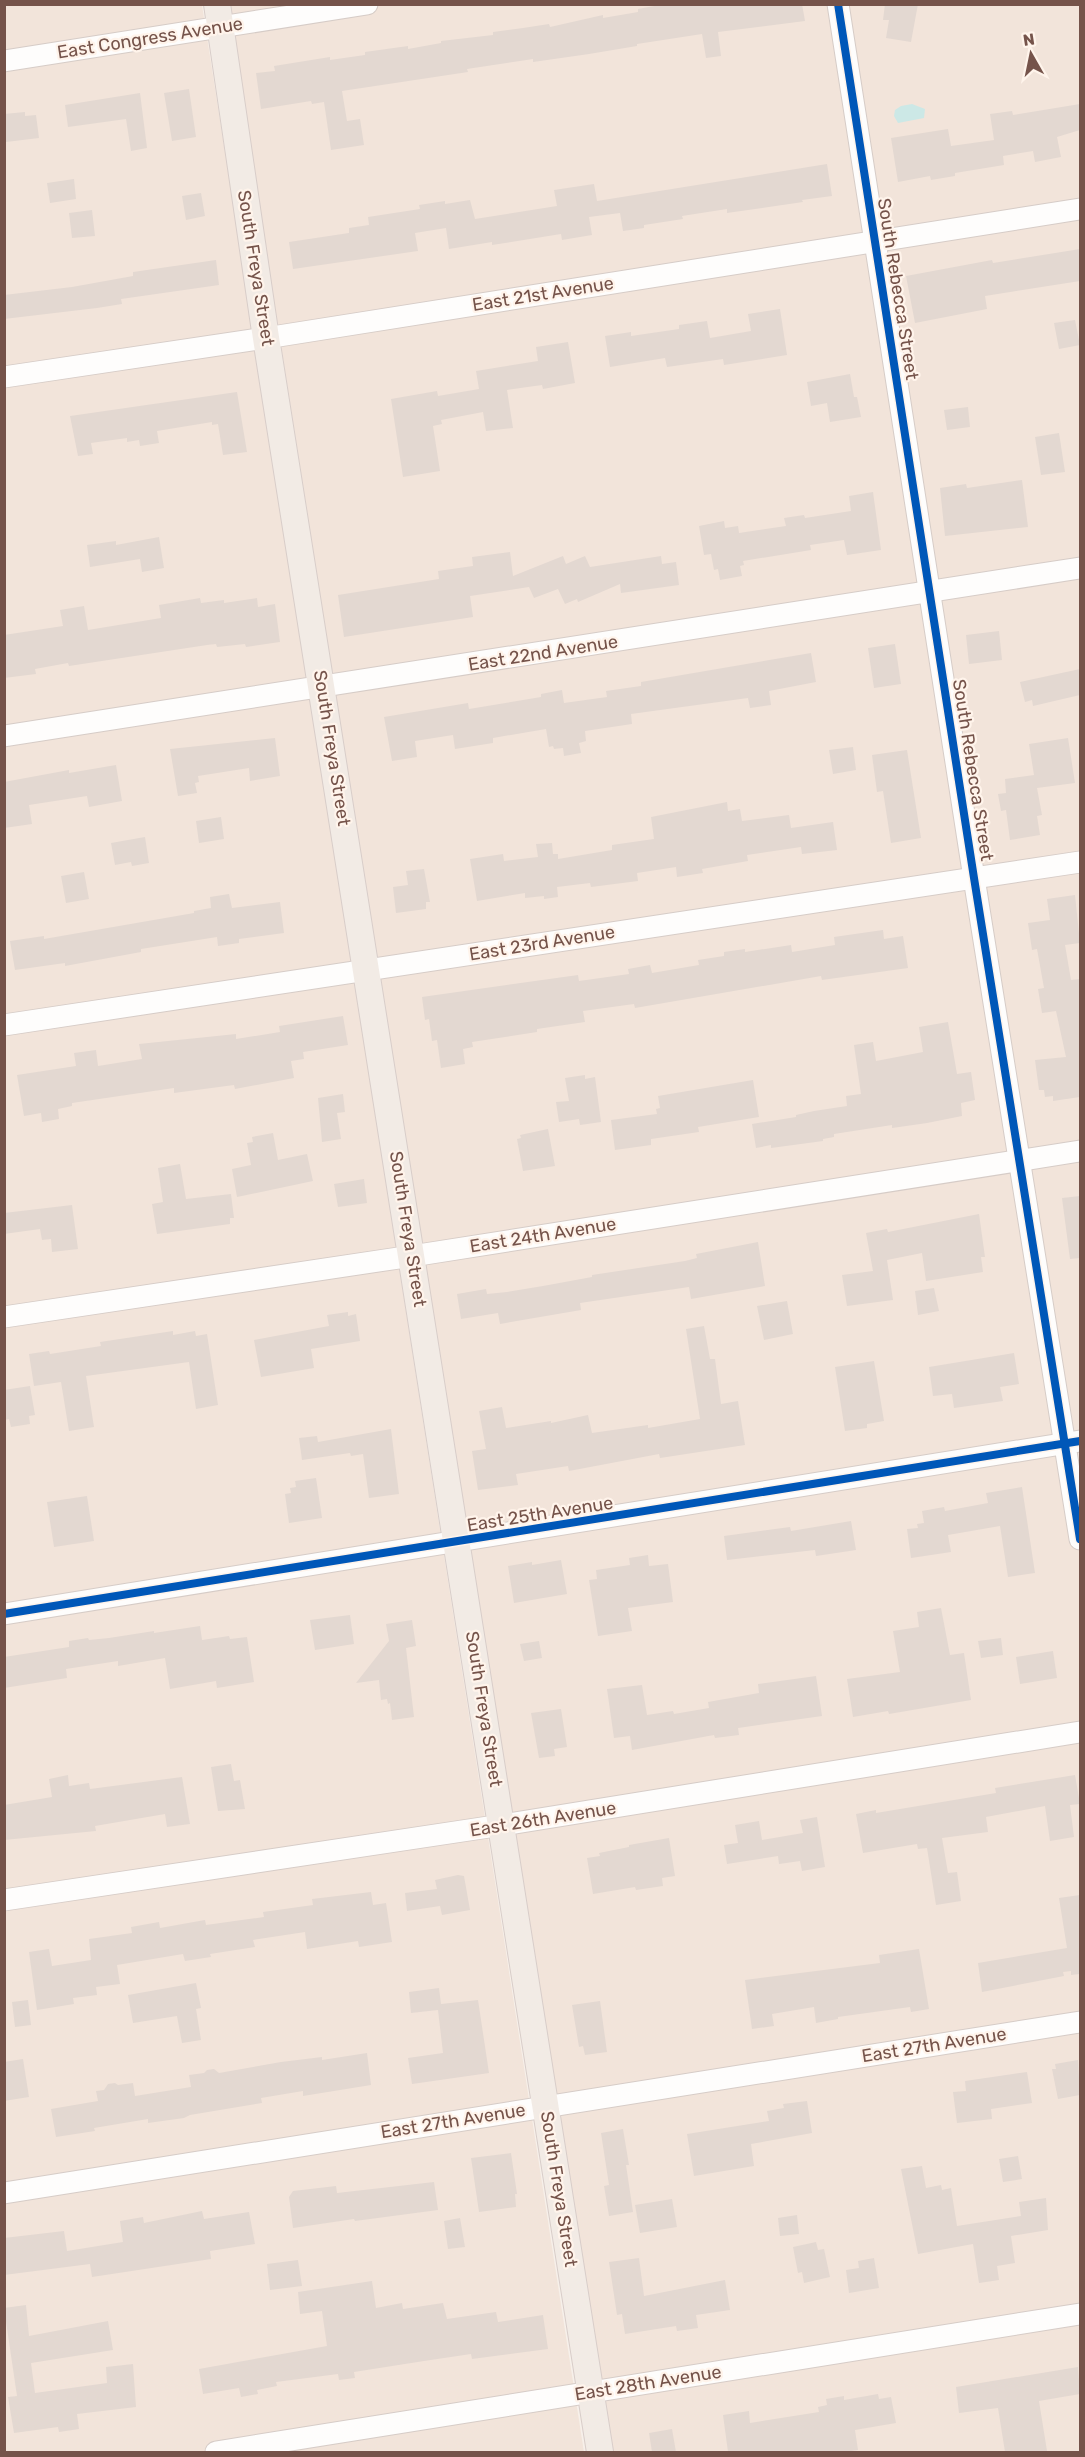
<svg xmlns="http://www.w3.org/2000/svg" width="1085" height="2457" font-family="Rubik,sans-serif">
<rect width="100%" height="100%" fill="#f7f0ea"/>
<g fill="#f2e4da">
<polygon points="5,5 202,5 584,2452 5,2452"/>
<polygon points="230,5 1080,5 1080,2452 612,2452 274,301"/>
</g>
<polygon fill="#cce8e6" points="912,104 925,109 924,118 898,123 894,116 895,110 901,106"/>
<g fill="#e3d8d1">
<polygon points="665,4 802,4 805,21 718,32 721,56 706,58 702,34 637,44 637,46 589,54 533,62 533,59 467,69 468,72 342,91 347,121 360,119 364,145 331,150 324,102 312,104 311,101 261,109 256,73 275,71 274,66 330,57 330,60 365,55 365,52 408,46 408,49 441,43 441,41 493,35 493,32 523,28 549,24 550,27 603,15 603,18 638,12 638,9"/>
<polygon points="885,4 918,4 911,42 886,38 889,20 883,20"/>
<polygon points="189,89 196,137 172,141 164,93"/>
<polygon points="140,93 147,148 131,151 126,119 68,127 65,105"/>
<polygon points="1080,104 1080,130 1057,137 1061,157 1035,162 1033,151 1003,156 1004,165 955,173 955,176 931,180 930,176 898,182 891,138 948,129 951,146 994,140 990,114 1012,111 1013,115"/>
<polygon points="25,112 25,116 36,115 39,138 6,142 4,114"/>
<polygon points="827,164 832,196 802,200 803,202 727,213 727,209 682,216 683,219 644,225 644,228 623,231 620,213 589,217 592,235 562,240 561,234 492,245 492,242 449,249 446,228 415,233 418,251 293,269 289,242 349,233 349,228 369,225 368,217 420,209 419,205 445,201 445,204 470,200 475,219 557,206 554,190 594,184 597,201"/>
<polygon points="74,179 76,199 50,203 47,183"/>
<polygon points="201,193 205,216 186,220 182,196"/>
<polygon points="92,210 95,236 72,238 69,213"/>
<polygon points="1080,249 1080,281 985,296 987,309 915,323 906,276 992,260 993,263"/>
<polygon points="216,260 219,285 121,299 122,304 97,308 4,319 4,295 72,287 133,276 133,272"/>
<polygon points="780,309 787,355 724,365 723,359 667,367 665,358 610,367 605,336 631,332 631,336 679,329 679,325 707,321 710,338 751,331 748,314"/>
<polygon points="1075,320 1080,345 1059,349 1054,323"/>
<polygon points="568,342 575,383 543,389 542,385 507,390 513,428 486,431 483,412 441,420 442,424 433,426 440,471 403,477 391,399 437,391 438,396 479,389 476,371 538,361 536,347"/>
<polygon points="850,374 854,397 857,397 861,417 830,422 827,403 811,406 807,382"/>
<polygon points="237,392 247,452 223,455 218,424 212,425 212,422 157,431 159,443 140,446 139,440 127,442 127,438 91,443 93,454 78,456 70,416"/>
<polygon points="968,407 970,427 947,430 944,410"/>
<polygon points="1059,433 1065,472 1041,475 1035,437"/>
<polygon points="1022,480 1028,527 945,536 940,488 966,484 967,488"/>
<polygon points="873,492 881,550 847,555 844,540 810,545 811,550 743,561 744,565 740,566 742,576 720,580 718,569 714,570 711,554 704,555 699,526 724,521 725,528 738,526 739,533 786,526 784,518 804,515 805,518 851,511 849,496"/>
<polygon points="159,537 164,568 142,572 140,559 90,567 87,545 116,541 116,545"/>
<polygon points="510,552 513,576 563,556 566,564 585,556 590,567 661,556 662,564 676,562 679,585 621,593 620,584 578,602 577,599 565,604 558,589 534,598 529,587 470,596 473,617 344,637 338,595 439,579 438,571 473,566 472,557"/>
<polygon points="200,598 201,603 224,600 224,603 257,598 258,607 275,604 280,642 246,647 245,644 217,647 216,644 207,645 69,666 68,663 35,669 36,674 4,678 4,635 63,626 60,610 84,606 88,630 161,618 159,605"/>
<polygon points="999,631 1002,660 969,664 966,635"/>
<polygon points="895,644 901,684 874,688 868,648"/>
<polygon points="811,653 816,682 769,691 771,705 750,708 748,698 631,714 632,724 585,731 586,741 579,743 581,753 564,756 563,748 554,749 553,746 549,747 546,729 493,738 493,743 455,749 453,735 415,741 417,757 392,761 384,717 468,703 469,709 541,697 541,694 562,690 564,703 607,697 606,691 641,686 641,682"/>
<polygon points="1080,669 1080,695 1033,706 1032,700 1025,702 1020,682"/>
<polygon points="275,738 280,776 250,781 249,768 198,776 199,782 195,783 197,793 178,796 170,749"/>
<polygon points="1068,738 1075,783 1037,788 1042,815 1037,816 1040,835 1010,840 1006,810 1001,811 998,794 1006,793 1005,779 1034,775 1029,744"/>
<polygon points="853,747 856,770 833,774 829,750"/>
<polygon points="907,750 921,838 891,843 883,791 877,792 872,755"/>
<polygon points="116,765 122,801 89,807 87,796 29,805 32,824 4,828 4,782 69,770 69,773"/>
<polygon points="727,802 728,811 740,809 742,821 789,815 791,828 833,822 837,850 802,854 801,847 747,855 748,861 702,869 703,873 677,877 676,867 637,873 638,881 591,887 590,883 557,887 558,897 544,899 544,896 525,898 525,893 477,901 470,859 503,854 504,861 538,857 536,844 552,843 553,854 558,854 558,859 612,850 612,845 654,839 651,817"/>
<polygon points="221,817 224,839 199,843 196,821"/>
<polygon points="145,837 149,863 132,866 131,862 115,865 111,843"/>
<polygon points="424,869 430,902 426,902 426,909 396,913 393,887 408,885 406,871"/>
<polygon points="84,872 89,899 66,903 61,876"/>
<polygon points="229,894 232,908 280,902 284,933 239,939 239,943 218,946 217,937 141,949 141,952 65,966 65,963 15,970 10,941 44,936 44,939 194,913 194,911 211,908 210,897"/>
<polygon points="1075,895 1080,943 1065,945 1071,980 1080,979 1080,1097 1053,1101 1053,1096 1045,1097 1044,1090 1039,1090 1035,1060 1066,1057 1056,1011 1042,1013 1038,989 1044,988 1037,949 1032,950 1028,923 1050,920 1047,899"/>
<polygon points="883,930 884,939 903,936 908,968 822,980 821,976 635,1008 634,1004 583,1011 585,1022 537,1029 537,1032 472,1042 473,1047 463,1049 465,1064 441,1068 437,1040 432,1041 429,1019 425,1020 422,997 578,975 579,981 629,974 628,969 650,965 652,973 699,965 698,960 724,956 724,952 745,949 745,952 791,945 792,952 835,945 834,937"/>
<polygon points="343,1016 348,1045 303,1052 304,1059 291,1061 294,1078 235,1089 234,1085 174,1093 174,1088 72,1103 72,1106 58,1109 59,1119 42,1122 41,1113 24,1116 17,1075 76,1066 74,1053 96,1050 98,1066 142,1059 139,1044 236,1034 236,1039 280,1032 279,1026"/>
<polygon points="948,1022 957,1074 971,1072 975,1100 961,1103 962,1116 927,1123 892,1128 892,1125 834,1134 834,1137 823,1139 823,1141 771,1148 771,1145 756,1148 752,1124 796,1117 796,1115 814,1111 847,1106 846,1096 861,1094 854,1045 873,1042 876,1061 923,1052 919,1027"/>
<polygon points="585,1075 585,1079 595,1077 601,1122 580,1125 579,1119 559,1122 556,1102 569,1101 565,1078"/>
<polygon points="753,1080 759,1117 698,1127 699,1132 651,1139 651,1145 615,1150 611,1120 657,1114 656,1109 660,1108 658,1096"/>
<polygon points="343,1094 345,1112 337,1113 341,1139 322,1142 318,1098"/>
<polygon points="548,1129 555,1166 523,1171 517,1139 521,1138 520,1135"/>
<polygon points="273,1133 278,1160 307,1154 313,1181 237,1197 232,1169 251,1165 247,1143 253,1142 252,1137"/>
<polygon points="180,1164 186,1199 231,1194 234,1218 230,1218 230,1224 157,1234 152,1204 163,1202 158,1168"/>
<polygon points="364,1179 367,1203 338,1207 334,1184"/>
<polygon points="1080,1196 1080,1258 1070,1259 1062,1198"/>
<polygon points="72,1205 78,1249 52,1252 51,1239 42,1240 40,1229 4,1234 4,1213"/>
<polygon points="979,1214 985,1257 981,1257 983,1272 926,1281 922,1253 887,1260 893,1300 847,1306 842,1275 873,1271 866,1233 887,1229 888,1232"/>
<polygon points="758,1242 765,1286 691,1299 689,1287 580,1303 581,1310 500,1324 498,1313 461,1319 457,1294 486,1289 487,1294 507,1292 543,1286 592,1277 592,1275 685,1261 697,1258 696,1254"/>
<polygon points="934,1288 939,1311 918,1315 915,1291"/>
<polygon points="787,1301 793,1334 764,1340 757,1306"/>
<polygon points="348,1312 348,1316 356,1314 360,1341 311,1349 314,1368 261,1377 254,1340 329,1326 327,1315"/>
<polygon points="704,1326 710,1359 715,1359 721,1404 738,1401 745,1445 660,1458 659,1454 569,1471 568,1466 516,1474 518,1485 478,1490 472,1451 486,1449 479,1411 502,1407 506,1428 551,1421 551,1423 588,1415 592,1433 648,1425 648,1428 700,1419 686,1329"/>
<polygon points="173,1331 173,1335 195,1331 196,1336 207,1334 218,1405 196,1409 189,1362 86,1376 94,1427 69,1431 61,1382 34,1386 29,1354 49,1351 50,1354 101,1346 100,1342"/>
<polygon points="1014,1353 1019,1384 1000,1387 1003,1401 954,1408 952,1394 933,1396 929,1367"/>
<polygon points="874,1361 884,1421 867,1424 867,1428 845,1431 835,1367"/>
<polygon points="30,1386 35,1415 29,1416 30,1424 11,1427 9,1419 4,1420 4,1390"/>
<polygon points="391,1429 399,1494 369,1498 363,1454 351,1456 350,1453 302,1460 299,1438 317,1436 318,1442"/>
<polygon points="316,1478 322,1518 289,1523 285,1494 291,1493 290,1488 296,1487 295,1481"/>
<polygon points="1022,1487 1035,1573 1008,1577 1000,1526 948,1535 951,1552 911,1558 907,1529 918,1528 917,1524 924,1523 922,1511 944,1507 945,1511 988,1503 986,1493"/>
<polygon points="87,1496 94,1541 54,1547 47,1502"/>
<polygon points="851,1521 856,1550 816,1556 815,1550 727,1560 724,1536 790,1527 791,1531"/>
<polygon points="648,1555 649,1566 668,1564 673,1602 628,1608 632,1631 598,1636 589,1580 597,1579 596,1570 630,1565 629,1558"/>
<polygon points="561,1560 567,1594 514,1603 508,1566 532,1562 532,1565"/>
<polygon points="941,1608 950,1655 964,1653 971,1700 889,1714 888,1711 853,1717 847,1679 900,1672 893,1631 919,1627 917,1612"/>
<polygon points="350,1615 354,1644 315,1650 310,1620"/>
<polygon points="412,1620 416,1646 406,1648 414,1717 392,1720 390,1703 388,1704 387,1699 381,1700 379,1680 356,1683 389,1641 386,1624"/>
<polygon points="200,1626 202,1640 229,1636 230,1639 247,1637 254,1682 217,1688 216,1681 170,1689 165,1658 118,1666 118,1661 66,1669 67,1678 4,1688 4,1657 69,1647 69,1641 88,1638 89,1640 109,1638 154,1631 154,1633"/>
<polygon points="1001,1638 1003,1655 981,1658 978,1641"/>
<polygon points="539,1641 542,1658 524,1661 520,1644"/>
<polygon points="1053,1651 1057,1678 1020,1684 1016,1657"/>
<polygon points="816,1676 822,1716 738,1728 739,1735 715,1738 714,1735 632,1750 630,1736 614,1738 607,1689 642,1685 647,1715 673,1711 674,1714 709,1708 708,1702 759,1693 758,1684"/>
<polygon points="561,1709 567,1747 554,1749 555,1756 539,1758 531,1713"/>
<polygon points="231,1764 234,1781 240,1780 245,1809 218,1811 211,1767"/>
<polygon points="68,1775 69,1786 89,1783 90,1789 182,1777 190,1824 167,1827 165,1814 95,1826 96,1831 4,1840 4,1805 52,1797 49,1779"/>
<polygon points="1075,1775 1080,1804 1070,1805 1074,1837 1050,1841 1045,1806 986,1817 988,1832 942,1838 948,1873 957,1872 961,1901 936,1905 927,1848 918,1849 917,1844 863,1853 856,1814 876,1810 876,1813 996,1793 995,1788"/>
<polygon points="817,1817 825,1867 802,1871 800,1861 779,1864 778,1856 727,1864 724,1845 738,1843 735,1825 759,1821 762,1840 803,1833 800,1820"/>
<polygon points="669,1838 675,1876 662,1878 663,1886 636,1890 635,1887 593,1894 587,1858 600,1856 599,1853 629,1847 629,1845"/>
<polygon points="458,1875 464,1876 470,1910 442,1915 440,1906 407,1911 405,1893 437,1889 435,1880"/>
<polygon points="371,1892 373,1905 386,1903 392,1942 359,1947 358,1941 307,1949 305,1932 253,1940 255,1947 210,1954 211,1957 185,1961 183,1954 117,1965 120,1984 96,1987 97,1995 73,1998 74,2004 37,2010 29,1952 49,1949 52,1966 91,1960 89,1939 132,1933 131,1927 159,1922 160,1928 205,1920 206,1925 264,1917 263,1912 313,1905 312,1899"/>
<polygon points="1080,1895 1080,1974 1071,1975 1071,1971 1063,1972 1064,1976 982,1992 978,1963 1067,1948 1059,1898"/>
<polygon points="919,1949 929,2009 911,2012 910,2007 838,2017 838,2019 816,2023 814,2007 772,2014 774,2026 752,2029 745,1980 880,1963 879,1955"/>
<polygon points="196,1983 201,2008 196,2009 201,2040 182,2043 177,2016 133,2023 128,1995"/>
<polygon points="439,1988 441,2004 478,2000 489,2073 412,2084 408,2058 443,2053 438,2010 411,2013 409,1992"/>
<polygon points="28,2000 31,2025 15,2027 12,2002"/>
<polygon points="600,2001 607,2052 585,2055 583,2046 579,2047 572,2005"/>
<polygon points="367,2053 371,2085 303,2096 303,2091 261,2098 262,2103 190,2115 184,2118 148,2123 148,2119 94,2128 95,2131 56,2137 51,2109 98,2101 96,2091 104,2090 108,2084 115,2083 118,2085 133,2083 135,2096 191,2087 189,2075 204,2073 207,2070 214,2069 219,2073 281,2062 322,2057 322,2060"/>
<polygon points="23,2059 29,2097 4,2101 4,2062"/>
<polygon points="1078,2060 1080,2095 1058,2099 1052,2069 1056,2069 1055,2064"/>
<polygon points="1027,2072 1032,2103 991,2109 992,2119 957,2123 953,2092 966,2091 965,2081"/>
<polygon points="807,2101 812,2133 751,2144 754,2166 694,2176 687,2134 769,2121 767,2111 784,2108 783,2104"/>
<polygon points="623,2129 629,2165 626,2165 633,2212 609,2216 604,2186 609,2185 601,2133"/>
<polygon points="511,2153 517,2194 515,2194 516,2207 479,2212 471,2158"/>
<polygon points="1018,2156 1022,2179 1003,2182 999,2159"/>
<polygon points="922,2166 926,2188 941,2185 942,2190 951,2188 957,2226 1021,2216 1019,2202 1046,2198 1048,2230 1011,2236 1015,2263 997,2266 999,2280 979,2283 973,2244 918,2254 901,2169"/>
<polygon points="434,2182 438,2210 355,2221 354,2219 293,2228 289,2197 293,2191 336,2186 337,2193"/>
<polygon points="672,2199 677,2227 640,2233 635,2205"/>
<polygon points="202,2211 204,2219 249,2212 255,2244 210,2251 211,2259 92,2277 90,2264 4,2275 4,2238 64,2231 67,2251 123,2242 120,2221 143,2217 144,2223"/>
<polygon points="797,2215 799,2234 780,2236 778,2218"/>
<polygon points="460,2218 465,2247 448,2249 444,2221"/>
<polygon points="816,2242 818,2250 824,2249 830,2277 804,2283 802,2272 798,2273 793,2247"/>
<polygon points="639,2258 644,2296 725,2280 730,2310 696,2315 698,2328 677,2331 676,2326 625,2334 622,2314 617,2315 609,2262"/>
<polygon points="874,2258 879,2288 849,2293 846,2270 859,2268 858,2261"/>
<polygon points="298,2260 302,2286 270,2290 267,2264"/>
<polygon points="372,2281 376,2308 402,2303 403,2309 443,2303 447,2319 496,2312 498,2322 543,2315 548,2349 472,2359 471,2354 424,2361 354,2372 355,2378 339,2380 338,2374 276,2382 277,2386 257,2390 258,2394 241,2397 239,2388 203,2394 199,2369 327,2346 322,2311 300,2314 298,2292"/>
<polygon points="26,2305 29,2336 108,2321 113,2350 31,2363 35,2393 107,2383 106,2367 133,2364 136,2407 77,2414 79,2429 59,2432 58,2427 14,2433 8,2397 17,2396 4,2308"/>
<polygon points="1078,2367 1080,2394 1039,2401 1047,2451 1005,2452 998,2408 959,2413 956,2387"/>
<polygon points="878,2394 879,2399 891,2397 896,2423 855,2430 858,2450 844,2452 728,2452 723,2415 749,2411 750,2423 819,2412 818,2407 827,2405 826,2399 844,2396 844,2400"/>
<polygon points="672,2429 676,2452 652,2452 649,2433"/>
</g>
<g fill="none" stroke-linecap="round" stroke-linejoin="round">
<defs>
<g id="minor">
<polyline points="838,4 974,878 1080,1539"/>
<polyline points="4,61 367,4"/>
<polyline points="4,377 266,338 1080,209"/>
<polyline points="4,736 1080,568"/>
<polyline points="4,1025 1080,862"/>
<polyline points="4,1317 412,1256 1080,1151"/>
<polyline points="4,1614 1080,1441"/>
<polyline points="4,1900 502,1825 1080,1732"/>
<polyline points="4,2193 1080,2022"/>
<polyline points="216,2452 1080,2314"/>
</g>
<polyline id="major" points="217,4 266,338 600,2452"/>
</defs>
<use href="#minor" stroke="#d6ccc7" stroke-width="23"/>
<use href="#major" stroke="#d8cdc9" stroke-width="28"/>
<use href="#minor" stroke="#fefdfc" stroke-width="21"/>
<use href="#major" stroke="#f2ebe5" stroke-width="26"/>
<defs>
<g id="cycleway">
<polyline points="838,4 974,878 1080,1539"/>
<polyline points="4,1614 1080,1441"/>
</g>
</defs>
<use href="#cycleway" stroke="#fff4eb" stroke-width="11"/>
<use href="#cycleway" stroke="#0057b8" stroke-width="8"/>
</g>
<g text-anchor="middle" stroke-width="4.5" stroke-linejoin="round" paint-order="stroke">
<g font-size="18" fill="#75534a" stroke="#fff4eb">
<text transform="translate(150 38) rotate(-9)" y="6">East Congress Avenue</text>
<text transform="translate(256 268) rotate(81)" y="6">South Freya Street</text>
<text transform="translate(898 289) rotate(81)" y="6">South Rebecca Street</text>
<text transform="translate(543 294) rotate(-9)" y="6">East 21st Avenue</text>
<text transform="translate(543 653) rotate(-9)" y="6">East 22nd Avenue</text>
<text transform="translate(332 748) rotate(81)" y="6">South Freya Street</text>
<text transform="translate(973 770) rotate(81)" y="6">South Rebecca Street</text>
<text transform="translate(542 943) rotate(-9)" y="6">East 23rd Avenue</text>
<text transform="translate(408 1229) rotate(81)" y="6">South Freya Street</text>
<text transform="translate(543 1235) rotate(-9)" y="6">East 24th Avenue</text>
<text transform="translate(540 1514) rotate(-9)" y="6">East 25th Avenue</text>
<text transform="translate(484 1709) rotate(81)" y="6">South Freya Street</text>
<text transform="translate(543 1819) rotate(-9)" y="6">East 26th Avenue</text>
<text transform="translate(934 2045) rotate(-9)" y="6">East 27th Avenue</text>
<text transform="translate(453 2121) rotate(-9)" y="6">East 27th Avenue</text>
<text transform="translate(559 2189) rotate(81)" y="6">South Freya Street</text>
<text transform="translate(648 2383) rotate(-9)" y="6">East 28th Avenue</text>
</g>
</g>
<rect width="1085" height="2457" fill="none" stroke="#75534a" stroke-width="12"/>
<g transform="translate(1031 54) rotate(351)" stroke="#fff4eb" stroke-width="4.5" paint-order="stroke">
<path d="M0-4.5L10 22L0 15L-10 22Z" fill="#75534a"/>
<text y="-9" font-size="16" font-weight="bold" text-anchor="middle" fill="#75534a">N</text>
</g>
</svg>
